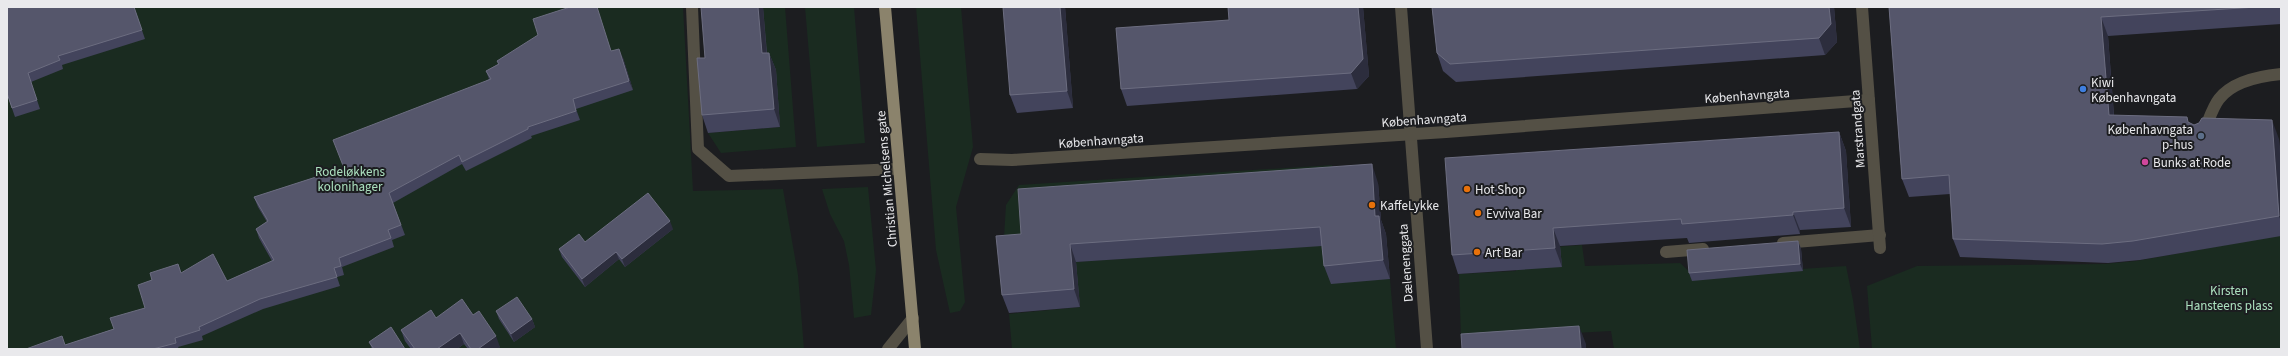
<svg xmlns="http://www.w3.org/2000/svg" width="2288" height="356" font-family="'Source Sans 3',sans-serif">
<rect width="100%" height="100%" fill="#1c1d20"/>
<g fill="#1a2b20">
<polygon points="7,7 683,7 693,191 783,189 798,275 804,349 7,349"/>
<polygon points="763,7 785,7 796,147 721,153 708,133 780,127 768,71"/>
<polygon points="805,7 854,7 865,143 817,147"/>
<polygon points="916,7 961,7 973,147 956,207 965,302 960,311 950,313 936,250"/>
<polygon points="1332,165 1334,186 1028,253 1003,254 1006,205 1019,185"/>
<polygon points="868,187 876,270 871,315 854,318 849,265 844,241 830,214 822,189"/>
<polygon points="2281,235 2281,349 1872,349 1867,286 1917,266 2105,264 2136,261"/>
<polygon points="1327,245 1390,279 1396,349 1012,349 1009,314 1080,307 1074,262"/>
<polygon points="1582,245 1585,266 1680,263 1694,276 1846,266 1853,300 1860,349 1614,349 1611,331 1461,339 1459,274 1516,271 1515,250"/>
</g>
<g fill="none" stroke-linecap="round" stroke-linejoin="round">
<g stroke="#545045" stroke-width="12">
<polyline points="692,7 698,149 729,176 898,169"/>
<path d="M2203 133C2208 123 2212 108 2219 99 2232 82 2260 76 2281 74"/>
<polyline points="1783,243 1880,235"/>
<polyline points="1666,252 1703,249"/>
<polyline points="888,349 913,318"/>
</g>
<g stroke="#545045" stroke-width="12">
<polyline points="1401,7 1427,349"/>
<polyline points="1862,7 1880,248"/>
<polyline points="980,159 1012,160 1446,132 1869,100"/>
</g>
<polyline stroke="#8b836c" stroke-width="12" points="885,7 915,349"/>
</g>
<g fill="#43445c">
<polygon points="7,7 134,7 145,39 62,65 63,69 31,82 40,109 15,117 7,94"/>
<polygon points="763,7 767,53 769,53 776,70 780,127 708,133 702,115 705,58"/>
<polygon points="1065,7 1073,108 1017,113 1010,95"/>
<polygon points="1228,7 1363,7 1369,76 1357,89 1127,106 1121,89 1229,20"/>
<polygon points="1432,7 1834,7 1837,42 1825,55 1456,82 1443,71 1437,53"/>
<polygon points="1889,7 2281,7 2281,24 2108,36 2114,115 2188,122 2194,125 2279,139 2281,169 2281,236 2140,260 2108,263 1960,257 1953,239 1950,194 1909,197 1902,179"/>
<polygon points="612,51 623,58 633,90 576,109 580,120 531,136 532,138 466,171 462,164 393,203 405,235 392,240 394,247 342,267 344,275 337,277 340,286 263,309 202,336 203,340 178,347 179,349 26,349 65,345 114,329 145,308 152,280 178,264 181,273 227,281 272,261 259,238 256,229 267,222 258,207 254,197 344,168 489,79 486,71 498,64 497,61"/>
<polygon points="1839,132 1846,151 1851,227 1800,230 1800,234 1689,243 1687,238 1560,246 1562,267 1458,274 1452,255"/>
<polygon points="1378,183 1381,220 1386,234 1390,279 1331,284 1324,266 1322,246 1076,262 1080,307 1009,313 1002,295 1021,234"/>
<polygon points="673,229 625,267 619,259 585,287 562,257 559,249 585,242"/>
<polygon points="1798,241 1801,249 1803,271 1692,281 1689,273"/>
<polygon points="496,311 532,319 535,327 514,342 499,319"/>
<polygon points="473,315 500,347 497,349 468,349 464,344 457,349 411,349 405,341 401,330 436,318"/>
<polygon points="369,342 405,349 372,349"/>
</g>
<g fill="#2c2d3d">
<polygon points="758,7 763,7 768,71 762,53"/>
<polygon points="1060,7 1065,7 1073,108 1067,91"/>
<polygon points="1358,7 1363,7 1369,76 1357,89 1351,73"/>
<polygon points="1829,7 1834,7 1837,42 1825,55 1819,38"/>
<polygon points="2101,17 2108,36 2115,133 2109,115"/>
<polygon points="619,49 623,58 633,90 629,81"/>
<polygon points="769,53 776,70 780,127 774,109"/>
<polygon points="2272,120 2279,139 2281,169 2281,222 2279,216"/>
<polygon points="1839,132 1846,151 1851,227 1844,208"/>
<polygon points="1372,164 1378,183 1381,220 1386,234 1390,279 1383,260 1375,216"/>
<polygon points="1793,212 1800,230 1800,234 1793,215"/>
<polygon points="670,221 673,229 625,267 622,259"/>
<polygon points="1553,228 1560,246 1562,267 1555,248"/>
<polygon points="1798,241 1801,249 1803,271 1800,264"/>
<polygon points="1070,244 1076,262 1080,307 1074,289"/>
<polygon points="616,252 619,259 585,287 582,279"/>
<polygon points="532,319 535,327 514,342 511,334"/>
<polygon points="1579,326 1586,344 1586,349 1581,349"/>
<polygon points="460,333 464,344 457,349 437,349"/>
<polygon points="496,336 500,347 497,349 478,349"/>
</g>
<g fill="#55566b" stroke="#6c6d80">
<polygon points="7,7 134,7 142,30 58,56 60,60 28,73 37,100 12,108 7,93"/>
<polygon points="570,7 597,7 611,51 619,49 629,81 573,99 576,111 528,127 528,129 462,162 459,155 389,193 401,225 388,230 391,238 339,258 341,266 334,268 337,277 260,299 199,327 200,330 175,338 176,343 153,349 26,349 62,336 65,345 114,329 110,318 145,308 138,285 152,280 150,273 178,264 181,273 213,254 227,281 274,260 256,229 268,221 254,197 344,168 333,140 491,79 486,71 499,64 497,61 538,35 533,19"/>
<polygon points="701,7 758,7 762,53 769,53 774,109 702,115 697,58 705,58"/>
<polygon points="1003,7 1060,7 1067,91 1010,95"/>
<polygon points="1228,7 1358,7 1363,59 1351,73 1121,89 1116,28 1229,20"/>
<polygon points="1432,7 1829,7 1831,24 1819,38 1450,64 1437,53"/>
<polygon points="1889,7 2257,7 2101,17 2109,115 2187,117 2188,122 2194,125 2199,123 2202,118 2272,120 2279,216 2133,241 2102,244 1953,239 1949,175 1902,179"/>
<polygon points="1839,132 1844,208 1793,212 1793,215 1682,224 1681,219 1553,228 1555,248 1452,255 1445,158"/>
<polygon points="1372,164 1375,216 1379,216 1383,260 1324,266 1320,227 1070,244 1074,289 1002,295 996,236 1021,234 1018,189"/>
<polygon points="648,193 670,221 622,259 616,252 582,279 559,249 579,234 585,242"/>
<polygon points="1798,241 1800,264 1689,273 1687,250"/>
<polygon points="517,297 532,319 511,334 496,311"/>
<polygon points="462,299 473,315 479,311 496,336 478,349 471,349 460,333 437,349 415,349 401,330 431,310 436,318"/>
<polygon points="1579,326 1581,349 1462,349 1461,334"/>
<polygon points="391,327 405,349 374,349 369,342"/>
</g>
<circle fill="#3f7fe0" stroke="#1c1d20" stroke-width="1.5" cx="2083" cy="89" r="4"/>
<circle fill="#5c6f8a" stroke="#1c1d20" stroke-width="1.5" cx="2201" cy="136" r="4"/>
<circle fill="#d1479c" stroke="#1c1d20" stroke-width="1.5" cx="2145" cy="162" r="4"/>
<g fill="#e8710a" stroke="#1c1d20" stroke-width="1.5">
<circle cx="1467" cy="189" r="4"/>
<circle cx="1372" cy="205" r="4"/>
<circle cx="1478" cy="213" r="4"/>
<circle cx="1477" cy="252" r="4"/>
</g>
<g text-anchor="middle" stroke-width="4" stroke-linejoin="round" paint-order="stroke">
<g font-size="13" fill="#e9e9ec" stroke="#1c1d20" text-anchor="start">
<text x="2091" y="87">Kiwi<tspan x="2091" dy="15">Københavngata</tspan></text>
<text x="2193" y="134" text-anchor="end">Københavngata<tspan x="2193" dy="15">p-hus</tspan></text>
<text x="2153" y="167">Bunks at Rode</text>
<text x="1475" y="194">Hot Shop</text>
<text x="1380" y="210">KaffeLykke</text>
<text x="1486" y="218">Evviva Bar</text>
<text x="1485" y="257">Art Bar</text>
</g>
<g font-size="13" fill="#e9e9ec" stroke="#1c1d20">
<text transform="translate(1747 95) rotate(-4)" y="5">Københavngata</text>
<text transform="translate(1424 119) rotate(-4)" y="5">Københavngata</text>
<text transform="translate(1857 129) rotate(-94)" y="5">Marstrandgata</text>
<text transform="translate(1101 140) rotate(-4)" y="5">Københavngata</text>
<text transform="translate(886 179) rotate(-95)" y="5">Christian Michelsens gate</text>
<text transform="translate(1405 263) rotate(-94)" y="5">Dælenenggata</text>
</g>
<g font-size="13" fill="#ace1bf" stroke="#1c1d20">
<text x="350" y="176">Rodeløkkens<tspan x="350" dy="15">kolonihager</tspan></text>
<text x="2229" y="295">Kirsten<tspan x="2229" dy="15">Hansteens plass</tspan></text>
</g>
</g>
<rect width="2288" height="356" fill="none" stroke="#e9e9ec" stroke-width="16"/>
</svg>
